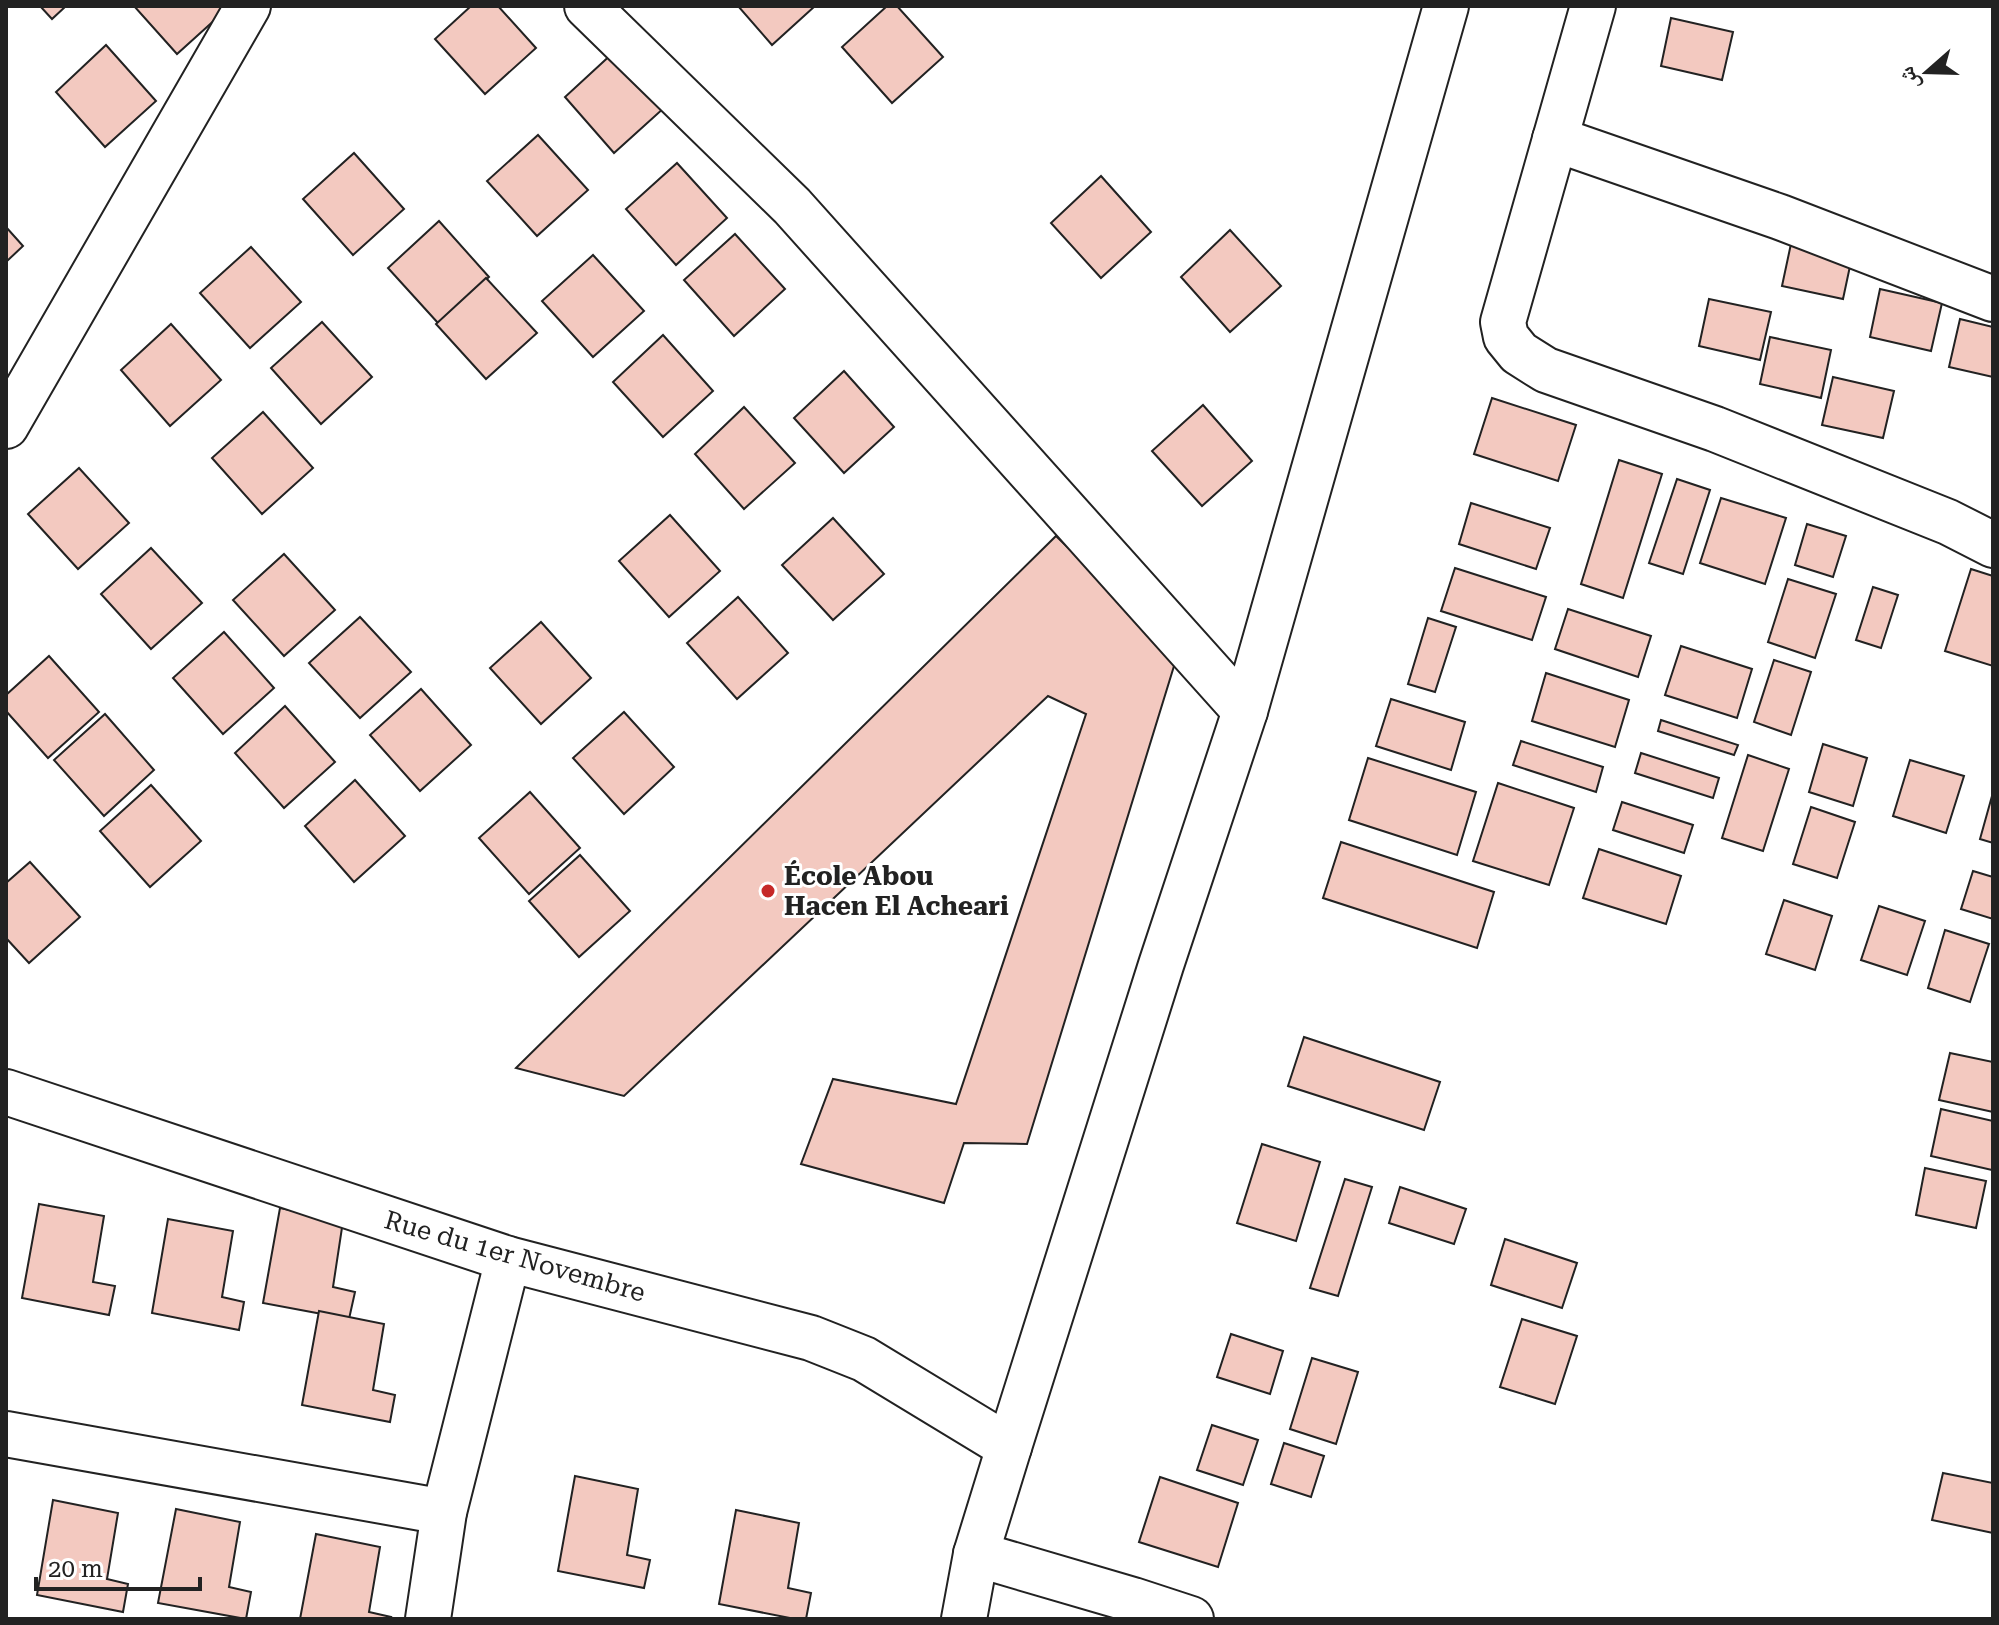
<svg xmlns="http://www.w3.org/2000/svg" width="1999" height="1625" font-family="'Roboto Serif','Noto Naskh Arabic',serif">
<rect width="100%" height="100%" fill="#fff"/>
<g fill="#f3c9c0" stroke="#222" stroke-width="2">
<polygon points="40,6 66,6 52,19"/>
<polygon points="134,6 226,6 228,8 177,54"/>
<polygon points="471,6 498,6 536,48 485,94 435,39"/>
<polygon points="738,6 815,6 772,45"/>
<polygon points="887,6 897,6 943,57 892,103 842,47"/>
<polygon points="1671,18 1733,32 1722,80 1661,66"/>
<polygon points="106,45 156,101 105,147 56,92"/>
<polygon points="615,51 665,107 614,153 565,97"/>
<polygon points="538,135 588,190 537,236 487,181"/>
<polygon points="354,153 404,209 353,255 303,199"/>
<polygon points="677,163 727,218 676,265 626,209"/>
<polygon points="1101,176 1151,232 1101,278 1051,223"/>
<polygon points="439,221 489,277 438,323 388,268"/>
<polygon points="6,227 23,246 6,262"/>
<polygon points="1230,230 1281,286 1230,332 1181,277"/>
<polygon points="735,234 785,289 734,336 684,280"/>
<polygon points="1792,239 1853,252 1843,299 1782,286"/>
<polygon points="251,247 301,302 250,348 200,293"/>
<polygon points="593,255 644,311 593,357 542,301"/>
<polygon points="486,278 537,333 486,379 436,324"/>
<polygon points="1880,289 1942,303 1931,351 1870,337"/>
<polygon points="1709,299 1771,312 1760,360 1699,346"/>
<polygon points="1960,319 1993,327 1993,377 1949,367"/>
<polygon points="322,322 372,377 321,424 271,368"/>
<polygon points="171,324 221,380 170,426 121,370"/>
<polygon points="663,335 713,391 663,437 613,382"/>
<polygon points="1770,337 1831,350 1821,398 1760,384"/>
<polygon points="844,371 894,427 844,473 794,418"/>
<polygon points="1833,377 1894,391 1883,438 1822,425"/>
<polygon points="1492,398 1576,425 1558,481 1474,454"/>
<polygon points="1203,405 1252,461 1202,506 1152,451"/>
<polygon points="744,407 795,463 744,509 695,454"/>
<polygon points="263,412 313,468 262,514 212,458"/>
<polygon points="1619,460 1662,474 1623,598 1581,584"/>
<polygon points="79,468 129,523 78,569 28,514"/>
<polygon points="1677,479 1710,490 1683,574 1649,563"/>
<polygon points="1721,498 1786,518 1765,584 1700,563"/>
<polygon points="1471,503 1550,528 1536,569 1459,544"/>
<polygon points="670,515 720,571 669,617 619,561"/>
<polygon points="833,518 884,574 833,620 782,565"/>
<polygon points="1807,524 1846,536 1833,577 1795,565"/>
<polygon points="1056,536 1178,653 1027,1144 964,1143 944,1203 801,1164 833,1079 956,1104 1086,714 1048,696 624,1096 516,1068"/>
<polygon points="151,548 202,603 151,649 101,594"/>
<polygon points="284,554 335,610 284,656 233,600"/>
<polygon points="1455,568 1546,597 1532,640 1441,611"/>
<polygon points="1971,569 1993,576 1993,666 1945,651"/>
<polygon points="1788,579 1836,594 1815,658 1768,642"/>
<polygon points="1873,587 1898,595 1881,648 1856,640"/>
<polygon points="738,597 788,653 737,699 687,643"/>
<polygon points="1568,609 1651,636 1638,677 1555,649"/>
<polygon points="360,617 411,672 360,718 309,663"/>
<polygon points="1428,618 1456,627 1435,692 1408,684"/>
<polygon points="541,622 591,678 541,724 490,668"/>
<polygon points="224,632 274,688 223,734 173,678"/>
<polygon points="1681,646 1752,669 1737,718 1665,695"/>
<polygon points="49,656 99,712 48,758 6,711 6,695"/>
<polygon points="1774,660 1811,672 1791,735 1754,722"/>
<polygon points="1546,673 1629,700 1615,747 1532,721"/>
<polygon points="421,689 471,745 420,791 370,735"/>
<polygon points="1391,699 1465,722 1451,770 1376,746"/>
<polygon points="285,706 335,762 284,808 235,753"/>
<polygon points="624,712 674,767 624,814 573,758"/>
<polygon points="105,714 154,770 104,816 54,760"/>
<polygon points="1661,720 1738,745 1734,755 1658,731"/>
<polygon points="1521,741 1603,767 1596,792 1513,765"/>
<polygon points="1823,744 1867,758 1853,806 1809,792"/>
<polygon points="1641,753 1719,778 1713,798 1635,773"/>
<polygon points="1748,755 1789,769 1763,851 1722,838"/>
<polygon points="1368,758 1476,792 1457,855 1349,820"/>
<polygon points="1910,760 1964,776 1946,833 1893,816"/>
<polygon points="355,780 405,836 354,882 305,826"/>
<polygon points="1498,783 1574,808 1549,885 1473,861"/>
<polygon points="151,785 201,841 150,887 100,831"/>
<polygon points="530,792 580,848 529,894 479,838"/>
<polygon points="1992,796 1993,796 1993,843 1980,839"/>
<polygon points="1622,802 1693,825 1684,853 1613,830"/>
<polygon points="1811,807 1855,822 1837,878 1793,864"/>
<polygon points="1341,842 1494,892 1477,948 1323,898"/>
<polygon points="1599,849 1681,876 1666,924 1583,898"/>
<polygon points="580,855 630,911 579,957 529,901"/>
<polygon points="30,862 80,917 29,963 6,938 6,883"/>
<polygon points="1973,871 1993,877 1993,919 1961,909"/>
<polygon points="1784,900 1832,916 1815,970 1766,954"/>
<polygon points="1879,906 1925,921 1907,975 1861,960"/>
<polygon points="1945,930 1989,944 1970,1002 1928,988"/>
<polygon points="1304,1037 1440,1082 1424,1130 1288,1086"/>
<polygon points="1950,1053 1993,1062 1993,1112 1939,1100"/>
<polygon points="1941,1109 1993,1121 1992,1170 1931,1156"/>
<polygon points="1262,1144 1320,1162 1296,1241 1237,1223"/>
<polygon points="1925,1168 1986,1181 1976,1228 1916,1215"/>
<polygon points="1345,1179 1372,1187 1338,1296 1310,1288"/>
<polygon points="1400,1187 1466,1209 1454,1244 1389,1223"/>
<polygon points="39,1204 104,1216 93,1282 115,1286 109,1315 22,1298"/>
<polygon points="280,1208 343,1221 333,1287 355,1292 349,1319 263,1303"/>
<polygon points="168,1219 233,1231 222,1297 244,1302 239,1330 152,1313"/>
<polygon points="1505,1239 1577,1263 1562,1308 1491,1285"/>
<polygon points="319,1311 384,1324 373,1390 395,1395 390,1422 302,1405"/>
<polygon points="1522,1319 1577,1336 1555,1404 1500,1387"/>
<polygon points="1231,1334 1283,1351 1270,1394 1217,1377"/>
<polygon points="1312,1358 1358,1372 1336,1444 1290,1429"/>
<polygon points="1212,1425 1258,1440 1243,1485 1197,1470"/>
<polygon points="1284,1443 1324,1456 1311,1497 1271,1484"/>
<polygon points="1943,1473 1993,1483 1993,1533 1932,1520"/>
<polygon points="575,1476 638,1489 627,1555 650,1560 644,1588 558,1571"/>
<polygon points="1160,1477 1238,1503 1218,1567 1139,1542"/>
<polygon points="53,1500 118,1513 107,1579 128,1584 123,1612 37,1595"/>
<polygon points="176,1509 240,1522 229,1587 251,1592 246,1619 158,1603"/>
<polygon points="736,1510 799,1523 788,1588 811,1593 806,1619 795,1619 719,1604"/>
<polygon points="316,1534 380,1547 369,1612 391,1617 390,1619 300,1619"/>
</g>
<g fill="none" stroke-linecap="round" stroke-linejoin="round">
<defs>
<g id="minor">
<polyline points="587,6 792,206 1245,711"/>
<polyline points="1593,6 1503,322 1506,337 1519,353 1546,370 1715,429 1948,522 1993,545"/>
<polyline points="1555,139 1780,217 1993,299"/>
<polyline points="6,426 248,6"/>
<polyline points="6,1092 508,1259 811,1338 864,1359 1009,1447"/>
<polyline points="6,1434 444,1512"/>
<polyline points="976,1554 1133,1600 1191,1619"/>
<polyline points="428,1619 444,1512 508,1259"/>
<polyline points="964,1619 976,1554 1009,1447 1161,965 1245,711 1446,6"/>
</g>
</defs>
<use href="#minor" stroke="#222" stroke-width="48"/>
<use href="#minor" stroke="#fff" stroke-width="44"/>
</g>
<circle fill="#c62828" stroke="#fff" stroke-width="3" cx="768" cy="891" r="8"/>
<g text-anchor="middle" stroke-width="6" stroke-linejoin="round" paint-order="stroke">
<g font-size="26" font-weight="bold" fill="#222" stroke="#fff" text-anchor="start">
<text x="784" y="885">École Abou<tspan x="784" dy="30">Hacen El Acheari</tspan></text>
</g>
<g font-size="26" fill="#222" stroke="#fff">
<text transform="translate(515 1256) rotate(16)" y="9">Rue du 1er Novembre</text>
</g>
</g>
<rect width="1999" height="1625" fill="none" stroke="#222222" stroke-width="16"/>
<g transform="translate(1927 72) rotate(250)" stroke="#ffffff" stroke-width="6" paint-order="stroke">
<path d="M0-6L14 30L0 20L-14 30Z" fill="#222222"/>
<text y="-12" font-size="22" font-weight="bold" text-anchor="middle" fill="#222222">ش</text>
</g>
<path d="M36 1577v12h164v-12" fill="none" stroke="#222222" stroke-width="4"/>
<text x="48" y="1577" font-size="24" fill="#222222" stroke="#ffffff" stroke-width="6" paint-order="stroke">20 m</text>
</svg>
